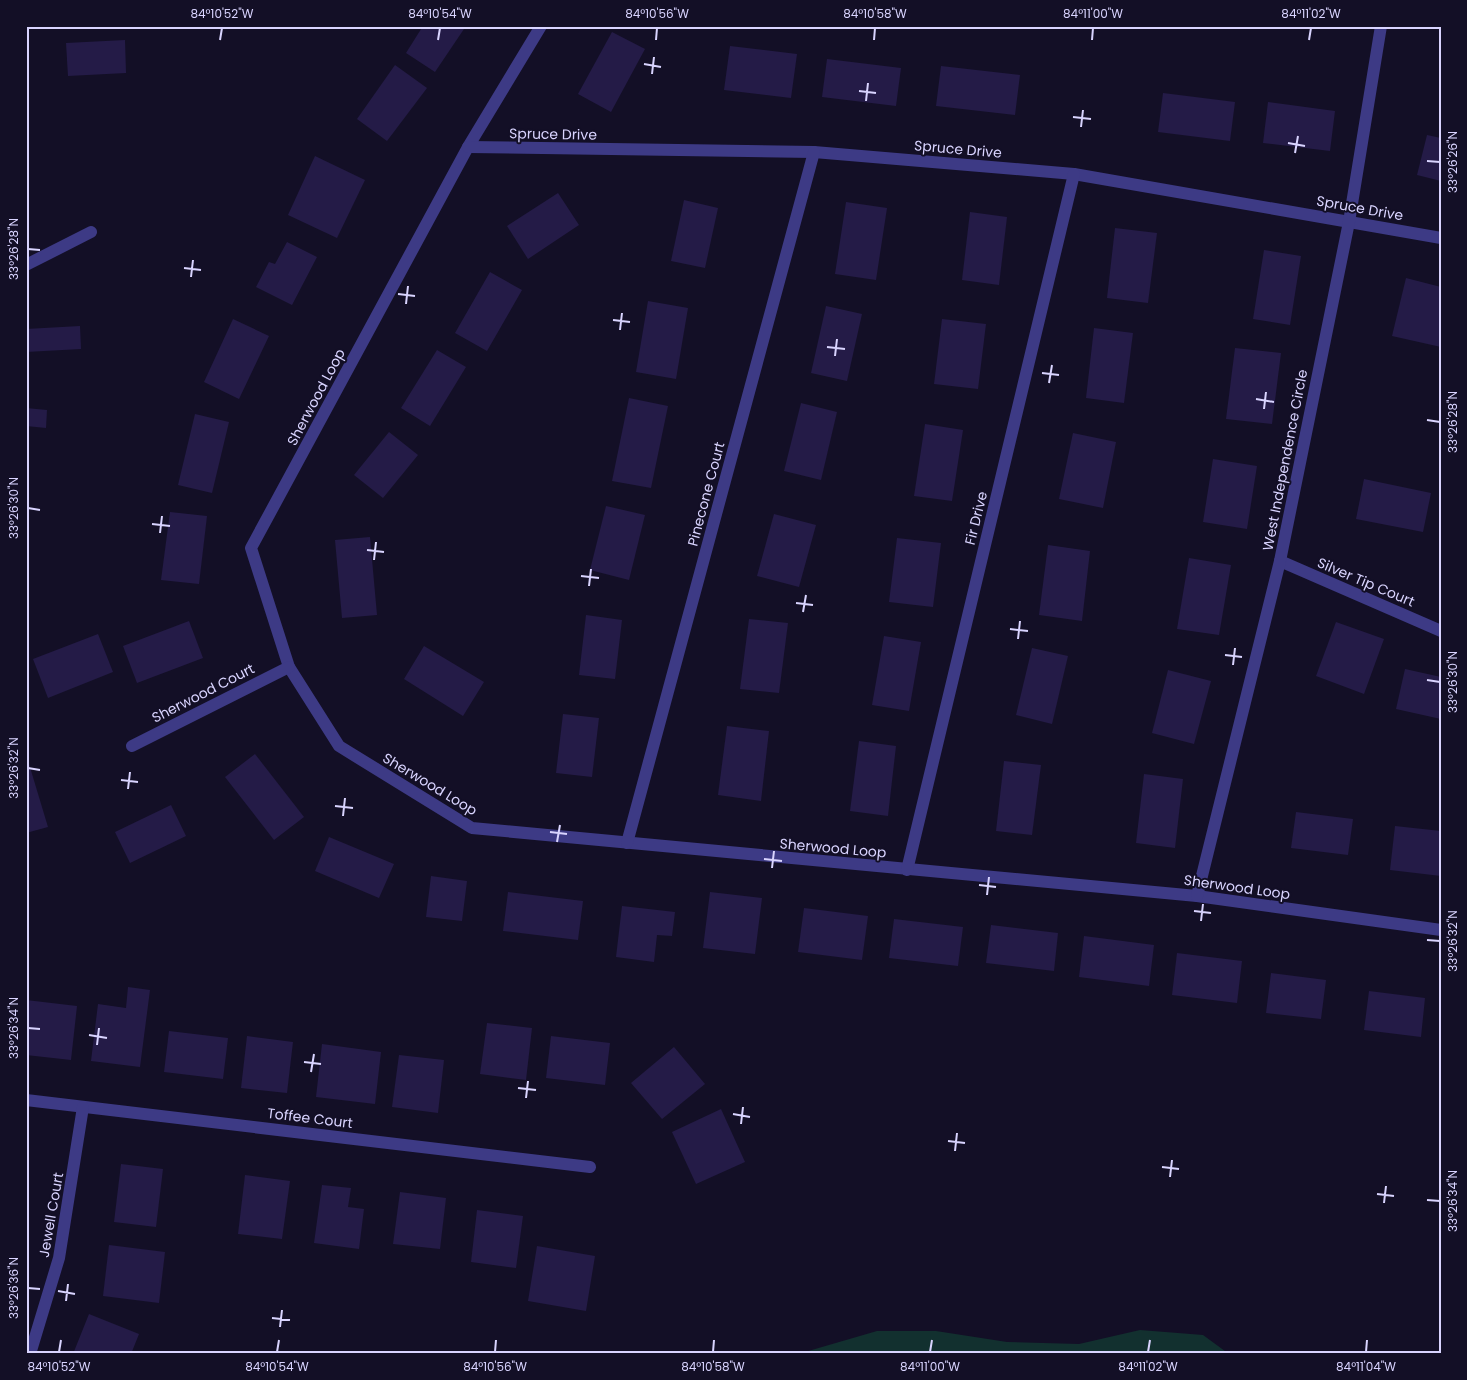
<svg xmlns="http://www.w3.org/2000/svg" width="1467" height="1380" font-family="Poppins,sans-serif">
<rect width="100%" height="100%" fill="#130f26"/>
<polygon fill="#12302f" points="1140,1330 1203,1335 1229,1354 798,1354 877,1331 936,1331 1007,1342 1079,1344"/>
<g fill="#241b47">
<polygon points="423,26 466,26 435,72 406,53"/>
<polygon points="612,32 645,49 611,112 578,94"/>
<polygon points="125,40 126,73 68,76 66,43"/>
<polygon points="730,46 797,54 791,98 724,90"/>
<polygon points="827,59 901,68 896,106 822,97"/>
<polygon points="395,65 427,88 387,141 357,119"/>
<polygon points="941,66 1020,75 1015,115 936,106"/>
<polygon points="1163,93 1235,102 1230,141 1158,132"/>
<polygon points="1268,102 1335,111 1330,151 1263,143"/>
<polygon points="1427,135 1441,138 1441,181 1417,175"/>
<polygon points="315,156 365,180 337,238 288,215"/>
<polygon points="558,193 579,225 528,259 507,226"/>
<polygon points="684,200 718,208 705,268 671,261"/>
<polygon points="846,202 887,208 876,280 835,274"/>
<polygon points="970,212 1007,217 999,285 962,280"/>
<polygon points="1115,228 1157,233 1148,303 1107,298"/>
<polygon points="287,242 317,257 292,305 256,287 269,262 275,264"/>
<polygon points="1264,250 1301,256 1290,325 1253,319"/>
<polygon points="490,272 522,290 487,351 455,333"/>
<polygon points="1406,278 1441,287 1441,347 1392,336"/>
<polygon points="648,301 688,308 676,379 636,372"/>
<polygon points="826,306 862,314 847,381 811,373"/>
<polygon points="233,319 269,336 239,399 204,382"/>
<polygon points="942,319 986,324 978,389 934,384"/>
<polygon points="80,326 81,349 26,352 26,329"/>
<polygon points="1094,328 1133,333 1124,403 1086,398"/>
<polygon points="1235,348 1281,353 1272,424 1226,419"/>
<polygon points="437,350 466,367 430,426 401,408"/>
<polygon points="629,398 668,406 651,488 612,481"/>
<polygon points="801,403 837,412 821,480 784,471"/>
<polygon points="26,408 47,410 46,428 26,426"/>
<polygon points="195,414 229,422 212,493 178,485"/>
<polygon points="925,424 963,430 952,501 914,496"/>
<polygon points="389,432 418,455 383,498 354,475"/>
<polygon points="1073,433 1116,442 1103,508 1059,499"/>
<polygon points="1213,459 1257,466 1247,529 1203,522"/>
<polygon points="1364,479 1431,493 1423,532 1356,519"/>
<polygon points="606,506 645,515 629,580 590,570"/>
<polygon points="170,512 207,516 199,584 161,580"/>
<polygon points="774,514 816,525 799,587 757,576"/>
<polygon points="370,537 377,615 342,618 335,540"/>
<polygon points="897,538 941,543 933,607 889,602"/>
<polygon points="1048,545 1090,551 1082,621 1039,615"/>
<polygon points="1189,558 1231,565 1219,635 1177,629"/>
<polygon points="586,615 622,620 615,679 579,675"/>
<polygon points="749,619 788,623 779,693 740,689"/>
<polygon points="189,621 203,658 137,683 123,646"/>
<polygon points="1336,622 1384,639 1364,694 1316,676"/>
<polygon points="98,634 113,672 48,698 33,659"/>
<polygon points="884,636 921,642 909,711 872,705"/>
<polygon points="424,646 484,682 463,716 404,679"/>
<polygon points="1032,648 1068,656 1052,724 1016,715"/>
<polygon points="1405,669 1441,677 1441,719 1396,709"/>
<polygon points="1168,670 1211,681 1194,744 1152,733"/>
<polygon points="563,714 599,718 592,777 556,773"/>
<polygon points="727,726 769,731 761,801 718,795"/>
<polygon points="859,741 896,746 888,816 850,811"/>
<polygon points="26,754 48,827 26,833"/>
<polygon points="255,754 304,817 274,840 225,777"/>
<polygon points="1004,761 1041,765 1032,835 996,831"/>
<polygon points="1144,774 1183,779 1175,848 1136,843"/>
<polygon points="171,805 186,836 130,863 115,832"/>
<polygon points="1296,812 1353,819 1348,855 1291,848"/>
<polygon points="1395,826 1441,831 1441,876 1390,870"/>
<polygon points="329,837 394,864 379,898 315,871"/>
<polygon points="431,876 467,881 462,921 426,917"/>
<polygon points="508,892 583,901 578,940 503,931"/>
<polygon points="710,892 762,898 755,954 703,948"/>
<polygon points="622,906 675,912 672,936 657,935 654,962 616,957"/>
<polygon points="804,908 868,916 862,960 798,952"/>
<polygon points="894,919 963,927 958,966 889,958"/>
<polygon points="991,925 1058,933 1054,971 986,963"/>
<polygon points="1084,936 1154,945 1149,986 1079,977"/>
<polygon points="1177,953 1242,961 1237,1003 1172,995"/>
<polygon points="1271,973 1326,980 1321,1019 1266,1013"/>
<polygon points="128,987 150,990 140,1067 91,1061 98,1004 126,1008"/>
<polygon points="1369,991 1425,998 1421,1037 1364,1030"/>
<polygon points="26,1000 77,1006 71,1060 26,1055"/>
<polygon points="487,1023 532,1028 526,1080 480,1074"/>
<polygon points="169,1031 228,1038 223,1079 164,1072"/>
<polygon points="247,1036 293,1042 287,1093 241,1088"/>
<polygon points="551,1036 610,1043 605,1085 546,1078"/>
<polygon points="322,1044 381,1052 375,1104 316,1097"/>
<polygon points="674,1047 705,1084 662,1119 631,1083"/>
<polygon points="399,1055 444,1060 438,1113 392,1107"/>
<polygon points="721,1109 745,1162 696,1184 672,1132"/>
<polygon points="121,1164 163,1169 156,1227 114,1222"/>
<polygon points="245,1175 290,1181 282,1239 238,1234"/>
<polygon points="322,1185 351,1188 348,1207 364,1209 359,1249 314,1243"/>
<polygon points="400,1192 446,1198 440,1249 393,1244"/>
<polygon points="477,1210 523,1216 516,1268 471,1262"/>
<polygon points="109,1245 165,1252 159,1303 103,1296"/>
<polygon points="537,1246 595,1256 586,1311 528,1301"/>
<polygon points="89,1314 139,1334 131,1354 73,1354"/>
</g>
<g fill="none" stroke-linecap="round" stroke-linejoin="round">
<g stroke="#3d3a85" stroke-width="12">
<polyline points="541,26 468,147 251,548 289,667 339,746 472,828 1197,896 1441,930"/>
<polyline points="468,147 814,152 1074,174 1441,238"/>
<polyline points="26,265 91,232"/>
<polyline points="1280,561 1441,631"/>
<polyline points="132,746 289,667"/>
<polyline points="627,843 814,152"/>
<polyline points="907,870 1074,174"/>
<polyline points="1197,896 1280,561 1349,222 1381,26"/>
<polyline points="26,1100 590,1167"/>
<polyline points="30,1354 59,1258 83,1107"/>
</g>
</g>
<path fill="none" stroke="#d9d4ff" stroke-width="2" d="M220 40 222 28M438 40 440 28M656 40 657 28M874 40 875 28M1092 40 1093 28M1309 40 1311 28M644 64 661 67M652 74 654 57M859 91 876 93M866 101 868 83M1073 117 1091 119M1081 127 1083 110M1288 143 1305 146M1295 153 1298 136M1427 161 1440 162M28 249 40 250M184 268 201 270M191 277 193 260M398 294 415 296M406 304 408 286M613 320 630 322M620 330 622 313M827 347 845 349M835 356 837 339M1042 373 1059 375M1049 383 1052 365M1256 399 1274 402M1264 409 1266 392M1427 420 1440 422M28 508 40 510M152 524 170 526M160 533 162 516M367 550 384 552M374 560 376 542M581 576 599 578M589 586 591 569M796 603 813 605M803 612 806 595M1010 629 1028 631M1018 639 1020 621M1225 655 1242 657M1233 665 1235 648M1427 680 1440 682M28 768 40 770M121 780 138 782M128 789 130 772M335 806 353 808M343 816 345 798M550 832 567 834M557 842 560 825M764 859 782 861M772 868 774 851M979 885 996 887M987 895 989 877M1194 911 1211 913M1201 921 1203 904M1427 940 1440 941M28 1028 40 1029M89 1035 107 1038M97 1045 99 1028M304 1062 321 1064M311 1072 314 1054M518 1088 536 1090M526 1098 528 1081M733 1114 750 1117M741 1124 743 1107M948 1141 965 1143M955 1151 957 1133M1162 1167 1179 1169M1170 1177 1172 1160M1377 1194 1394 1196M1427 1200 1440 1201M1384 1203 1386 1186M28 1288 40 1289M58 1291 75 1294M66 1301 68 1284M272 1318 290 1320M280 1327 282 1310M59 1352 61 1340M277 1352 279 1340M495 1352 496 1340M713 1352 714 1340M930 1352 932 1340M1148 1352 1150 1340M1366 1352 1367 1340"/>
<g text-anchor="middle" stroke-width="4" stroke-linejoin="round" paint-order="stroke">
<g font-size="14" fill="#d9d4ff" stroke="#130f26">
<text transform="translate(553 134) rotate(1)" y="5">Spruce Drive</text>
<text transform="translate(958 149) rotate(5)" y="5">Spruce Drive</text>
<text transform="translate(1360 208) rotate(10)" y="5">Spruce Drive</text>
<text transform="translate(316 397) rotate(-62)" y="5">Sherwood Loop</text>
<text transform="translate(1285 460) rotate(-79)" y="5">West Independence Circle</text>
<text transform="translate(706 494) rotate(-75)" y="5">Pinecone Court</text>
<text transform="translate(976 518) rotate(-76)" y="5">Fir Drive</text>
<text transform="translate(1366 582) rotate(23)" y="5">Silver Tip Court</text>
<text transform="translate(203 693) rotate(-27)" y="5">Sherwood Court</text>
<text transform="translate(430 784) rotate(31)" y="5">Sherwood Loop</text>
<text transform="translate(833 848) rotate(5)" y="5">Sherwood Loop</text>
<text transform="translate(1237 887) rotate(8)" y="5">Sherwood Loop</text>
<text transform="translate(310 1118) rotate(7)" y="5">Toffee Court</text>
<text transform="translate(51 1215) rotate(-80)" y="5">Jewell Court</text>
</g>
</g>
<rect width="1467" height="1380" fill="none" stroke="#130f26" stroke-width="55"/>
<rect x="28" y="28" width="1412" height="1324" fill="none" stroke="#d9d4ff" stroke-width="2"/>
<g font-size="12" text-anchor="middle" fill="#d9d4ff">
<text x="222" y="18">84°10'52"W</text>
<text x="440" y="18">84°10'54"W</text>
<text x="657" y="18">84°10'56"W</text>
<text x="875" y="18">84°10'58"W</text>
<text x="1093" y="18">84°11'00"W</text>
<text x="1311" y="18">84°11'02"W</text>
<text transform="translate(1453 162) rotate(-90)" y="4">33°26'26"N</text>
<text transform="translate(14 249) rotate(-90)" y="4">33°26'28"N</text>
<text transform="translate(1453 422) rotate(-90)" y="4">33°26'28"N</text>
<text transform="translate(14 508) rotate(-90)" y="4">33°26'30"N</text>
<text transform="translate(1453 682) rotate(-90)" y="4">33°26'30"N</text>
<text transform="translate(14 768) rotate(-90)" y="4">33°26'32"N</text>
<text transform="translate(1453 941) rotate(-90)" y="4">33°26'32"N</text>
<text transform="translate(14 1028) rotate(-90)" y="4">33°26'34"N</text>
<text transform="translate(1453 1201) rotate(-90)" y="4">33°26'34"N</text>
<text transform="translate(14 1288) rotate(-90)" y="4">33°26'36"N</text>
<text x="59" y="1371">84°10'52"W</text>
<text x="277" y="1371">84°10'54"W</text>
<text x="495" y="1371">84°10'56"W</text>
<text x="713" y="1371">84°10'58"W</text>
<text x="930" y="1371">84°11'00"W</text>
<text x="1148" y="1371">84°11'02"W</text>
<text x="1366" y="1371">84°11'04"W</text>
</g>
</svg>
